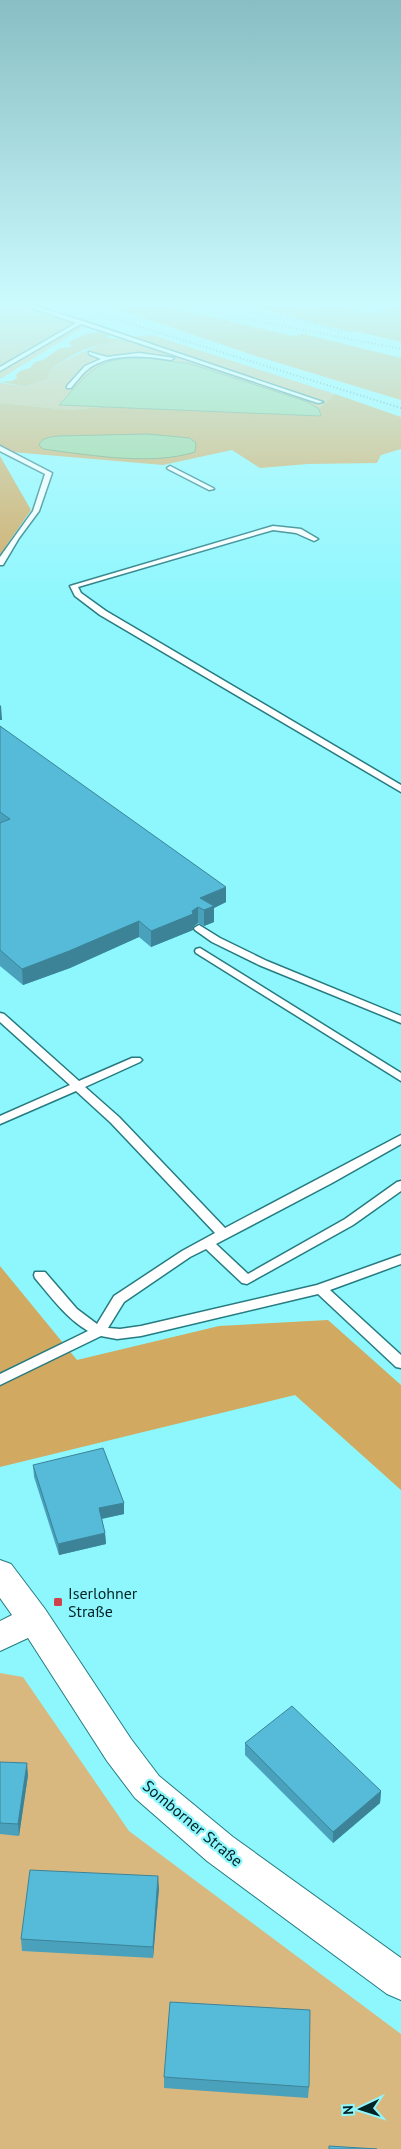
<svg xmlns="http://www.w3.org/2000/svg" width="401" height="2149" font-family="'PT Sans',sans-serif">
<rect width="100%" height="100%" fill="#8df7fd"/>
<g fill="#d9b87f">
<polygon points="0,307 21,307 84,327 0,379"/>
<path d="M152 335 335 394 319 409 142 403 69 410 0 403V383L26 386 47 378 49 371C70 356 92 347 117 339 128 336 141 336 152 335Z"/>
<polygon points="0,1673 23,1677 129,1831 401,2034 401,2149 0,2149"/>
</g>
<g fill="#d1a960">
<polygon points="112,307 169,307 293,336 304,334 401,358 401,400 256,356"/>
<polygon points="254,307 294,307 306,310 317,307 347,307 372,313 392,307 401,307 401,342 360,332 350,332"/>
<path d="M100 332 109 335 107 338 118 339C106 344 95 345 83 350 71 355 60 363 49 371L48 378 26 386 1 382 12 381 17 378 16 375 20 371 30 368 35 362 43 360 60 348 72 347 69 342 86 334Z"/>
<polygon points="335,394 401,417 401,449 381,455 377,463 308,464 260,468 232,450 163,465 0,451 0,403 69,410 142,403 319,409"/>
<polygon points="0,456 31,510 0,555"/>
<polygon points="0,1266 77,1360 219,1326 328,1320 401,1385 401,1490 295,1395 0,1467"/>
</g>
<g fill="#98cd8e" stroke="#6a9a6e">
<path d="M129 358H148L191 364 308 402 319 409 321 416 59 405C83 380 92 361 129 358Z"/>
<path d="M147 434 190 438 196 443 195 452C151 466 89 455 43 449L39 445C42 437 51 437 59 436Z"/>
</g>
<g fill="none" stroke-linecap="round" stroke-linejoin="round">
<defs>
<g id="lane">
<polygon points="29,307 38,307 83,321 323,402 318,403 81,324 0,371 0,367 76,323"/>
<path d="M89 352 107 357 139 353 174 358 171 360C145 356 109 352 87 370 81 375 76 382 71 388H67V386L85 366 101 359 89 354Z"/>
<polygon points="0,446 52,473 39,511 19,538 3,565 0,565 0,557 33,511 45,474 0,451"/>
<polygon points="170,466 213,488 214,489 209,490 168,469 167,468"/>
<polygon points="273,526 301,529 318,539 314,541 296,533 273,530 78,587 81,593 106,611 401,785 401,792 100,615 75,596 70,586"/>
<polygon points="199,925 220,938 267,961 401,1016 401,1023 259,965 212,942 195,930 194,928"/>
<polygon points="200,948 401,1073 401,1081 196,953 195,951 196,949"/>
<path d="M0 1013 4 1014 79 1081 132 1058H140L142 1060 140 1062 85 1087 119 1117 225 1228 401 1135V1144L332 1183 216 1244 248 1274 345 1219 397 1182 401 1181V1191L353 1225 247 1284 242 1283 206 1249 190 1257 124 1302 108 1328 120 1329 141 1326 317 1285 401 1255V1264L330 1290 401 1355V1368L396 1367 318 1294 141 1336 117 1339 101 1336 0 1385V1374L88 1331C66 1318 51 1297 35 1278L34 1275 35 1272H45L77 1309 97 1324 114 1296 182 1251 215 1233 111 1123 76 1091 0 1124V1116L70 1085 0 1022Z"/>
</g>
<polygon id="street" points="0,1560 11,1564 45,1609 131,1739 159,1776 233,1837 401,1958 401,2000 387,1994 207,1861 135,1798 107,1761 28,1638 0,1651 0,1621 12,1615 0,1598"/>
</defs>
<use href="#lane" stroke="#267b80" stroke-width="3"/>
<use href="#street" stroke="#267b80" stroke-width="2"/>
<use href="#lane" fill="#fff" fill-rule="evenodd"/>
<use href="#street" fill="#fff" fill-rule="evenodd"/>
<g stroke="#499195" stroke-width="2" stroke-dasharray="1 2.5" stroke-linecap="butt">
<polyline points="76,307 401,408"/>
<polyline points="186,307 401,349"/>
<polyline points="233,307 286,321"/>
<polyline points="280,316 343,332"/>
</g>
</g>
<g fill="#4aa1bb">
<polygon points="0,726 226,902 214,908 214,922 204,926 198,923 193,927 193,930 151,947 139,937 70,968 23,985 0,966"/>
<polygon points="33,1465 124,1503 124,1514 102,1519 105,1533 106,1544 59,1555 34,1477"/>
<polygon points="245,1743 381,1791 380,1803 333,1843 245,1755"/>
<polygon points="0,1762 28,1775 19,1836 0,1834"/>
<polygon points="159,1888 153,1958 22,1951 21,1939"/>
<polygon points="164,2077 309,2087 308,2098 164,2088"/>
</g>
<g fill="#3c8398">
<polygon points="1,705 2,720 0,720 0,706"/>
<polygon points="226,887 226,902 214,908 214,922 204,926 204,910 200,898"/>
<polygon points="198,907 198,923 193,927 193,930 151,947 151,931 192,911"/>
<polygon points="139,921 139,937 70,968 23,985 22,969"/>
<polygon points="124,1503 124,1514 100,1519 99,1508"/>
<polygon points="105,1533 106,1544 59,1555 58,1544"/>
<polygon points="27,1763 28,1775 19,1836 18,1824"/>
<polygon points="381,1791 380,1803 333,1843 333,1832"/>
<polygon points="158,1876 159,1888 153,1958 153,1947"/>
</g>
<g fill="#56bbd9" stroke="#3c8398">
<polygon points="0,726 226,887 200,898 214,906 204,910 198,907 192,911 193,914 151,931 139,921 69,951 22,969 0,950 0,823 10,819 0,812"/>
<polygon points="103,1448 124,1503 99,1508 105,1533 58,1544 33,1465"/>
<polygon points="292,1706 381,1791 333,1832 245,1743"/>
<polygon points="0,1762 27,1763 18,1824 0,1823"/>
<polygon points="30,1870 158,1876 153,1947 21,1939"/>
<polygon points="170,2002 310,2010 309,2087 164,2077"/>
<polygon points="329,2146 377,2149 329,2149"/>
</g>
<linearGradient id="sky" x2="0" y2="1"><stop stop-color="#88bec4"/><stop offset="0.5" stop-color="#ccfbfe"/><stop offset="1" stop-color="#ccfbfe" stop-opacity="0"/></linearGradient>
<rect width="401" height="608" fill="url(#sky)"/>
<rect fill="#d1414c" stroke="#8df7fd" stroke-width="2" x="53" y="1597" width="10" height="10" rx="2.5"/>
<g text-anchor="middle" stroke-width="4.5" stroke-linejoin="round" paint-order="stroke">
<g font-size="16" fill="#002325" stroke="#8df7fd" text-anchor="start">
<text x="68" y="1599">Iserlohner<tspan x="68" dy="18">Straße</tspan></text>
</g>
<g font-size="16" fill="#002325" stroke="#8df7fd">
<text transform="translate(193 1823) rotate(40)" y="6">Somborner Straße</text>
</g>
</g>
<g transform="translate(361 2109) rotate(266)" stroke="#8df7fd" stroke-width="4" paint-order="stroke">
<path d="M0-4L9 19L0 12L-9 19Z" fill="#002325"/>
<text y="-8" font-size="14" font-weight="bold" text-anchor="middle" fill="#002325">N</text>
</g>
</svg>
